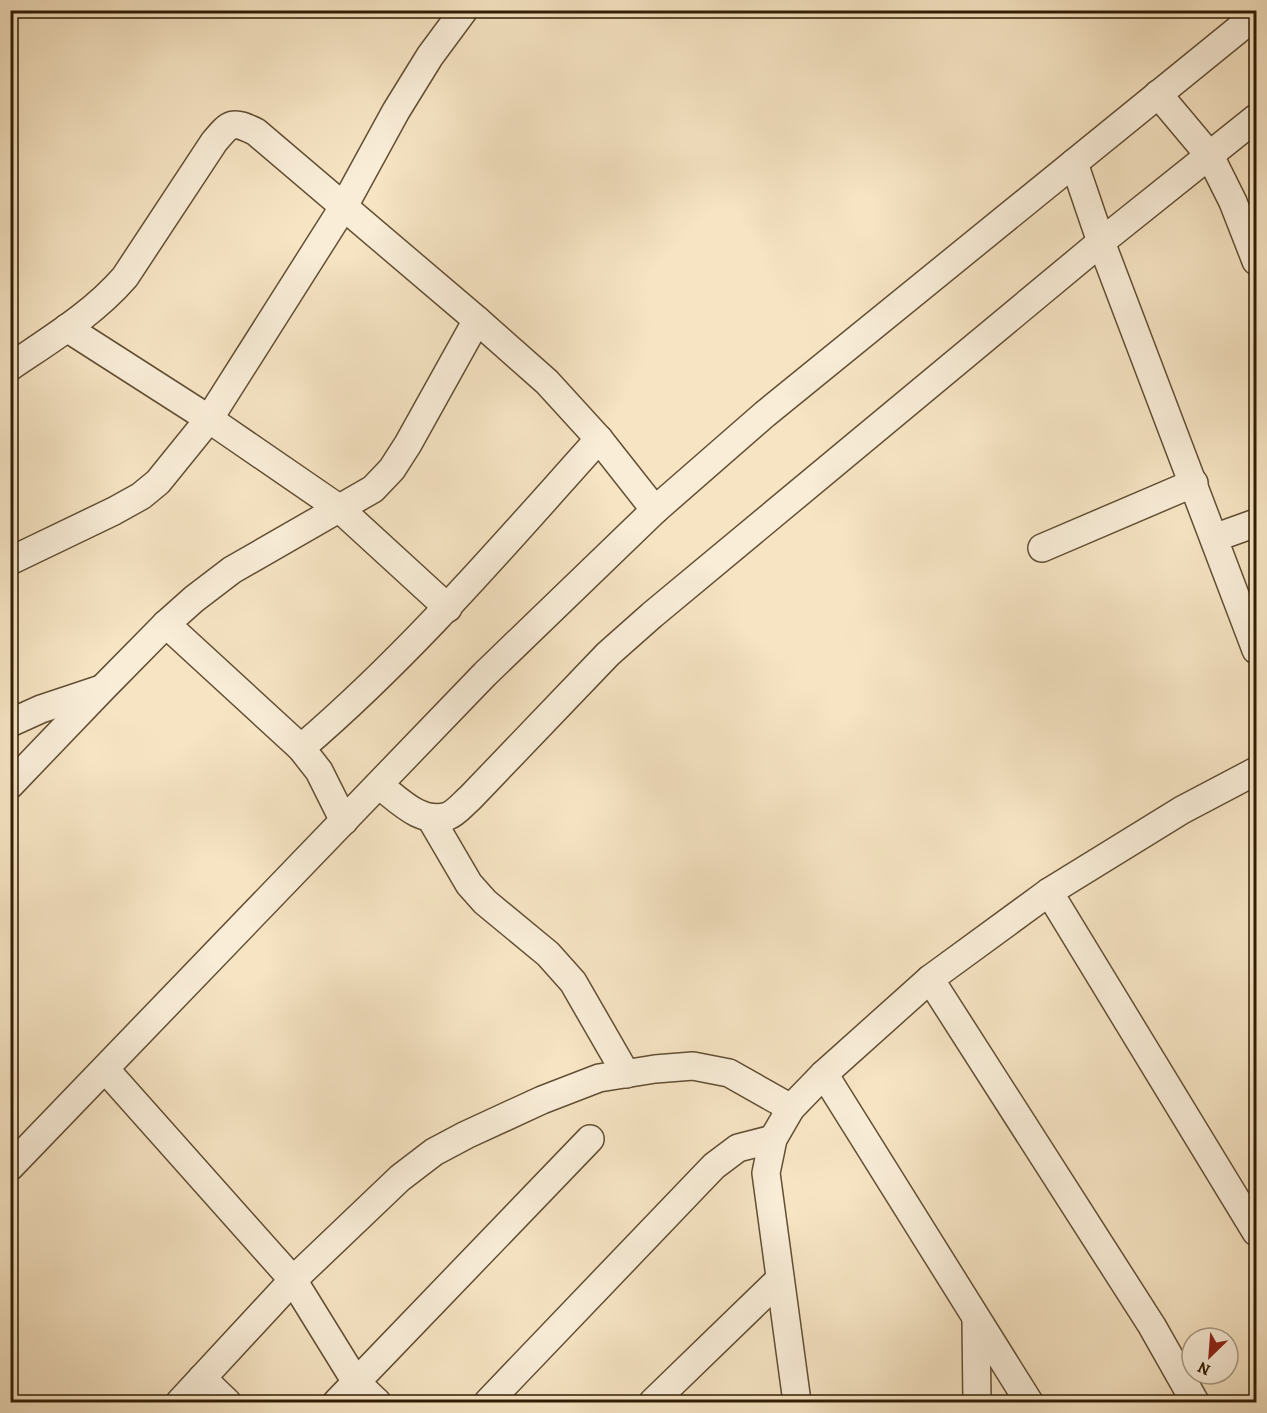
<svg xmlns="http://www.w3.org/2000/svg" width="1267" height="1413" font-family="Alegreya,serif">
<rect width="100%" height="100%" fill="#f6e4c3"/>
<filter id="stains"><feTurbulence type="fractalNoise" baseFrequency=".00333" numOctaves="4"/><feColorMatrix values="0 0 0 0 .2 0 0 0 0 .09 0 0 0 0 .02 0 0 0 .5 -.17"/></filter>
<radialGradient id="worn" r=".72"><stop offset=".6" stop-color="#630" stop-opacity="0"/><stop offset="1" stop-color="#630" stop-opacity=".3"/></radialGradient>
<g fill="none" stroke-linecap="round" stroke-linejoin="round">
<defs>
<g id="street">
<polyline points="1158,94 1210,156 1233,202 1256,261"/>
<polyline points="1074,163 1101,242 1256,650"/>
<polyline points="67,328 209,419 340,509 448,608"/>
<path d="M10 367C51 339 93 314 125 277L214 142C230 123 232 120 256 132L477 320 547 382 599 439 655 510"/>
<polyline points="1214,538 1256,523"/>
<polyline points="1042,548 1194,483"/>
<polyline points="10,561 114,511 141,496 158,482 209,419 344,206 396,111 430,56 464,10"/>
<polyline points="166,624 301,748 319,771 344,821"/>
<polyline points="10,723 41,709 98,690"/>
<path d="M301 748C410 655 503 546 599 439"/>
<polyline points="10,785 102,689 166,624 194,599 232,570 373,489 392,469 408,444 477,320"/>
<path d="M379 785C399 800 421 825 448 816 456 813 463 804 470 798L608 654 652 615 1101 242 1256 118"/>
<polyline points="431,819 469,884 485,902 548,954 573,982 626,1074"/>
<polyline points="1049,892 1256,1232"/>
<polyline points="930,979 1152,1326 1195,1402"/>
<polyline points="106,1070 293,1280 356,1382 377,1402"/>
<polyline points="824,1074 1029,1402"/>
<polyline points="10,1167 485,674 655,510 765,414 1256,15"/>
<polyline points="976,1320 977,1402"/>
<polyline points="202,1378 227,1402"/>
<polyline points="180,1402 293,1280 400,1178 434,1152 466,1135 542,1100 599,1078 655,1069 693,1066 729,1073 791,1108"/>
<polyline points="337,1402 590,1139"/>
<polyline points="488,1402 714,1166 738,1148 773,1139"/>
<polyline points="653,1402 780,1279"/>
<polyline points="797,1402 766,1173 773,1139 791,1108 824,1074 930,979 1049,892 1182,810 1256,771"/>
</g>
</defs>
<use href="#street" stroke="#624f34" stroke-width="30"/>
<use href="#street" stroke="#f9edd8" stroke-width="27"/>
</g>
<rect width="1267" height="1413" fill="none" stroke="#f6e4c3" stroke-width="36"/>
<rect x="12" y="12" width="1243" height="1389" fill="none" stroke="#301d04" stroke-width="3"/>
<rect x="18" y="18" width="1231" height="1377" fill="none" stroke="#301d04" stroke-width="1.5"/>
<g transform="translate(1210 1356) rotate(205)"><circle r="28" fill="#f9edd8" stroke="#a99a83" stroke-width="1.5"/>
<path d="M0-4.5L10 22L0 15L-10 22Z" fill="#8f2418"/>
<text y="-9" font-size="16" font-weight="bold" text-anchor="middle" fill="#301d04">N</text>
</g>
<rect width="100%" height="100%" filter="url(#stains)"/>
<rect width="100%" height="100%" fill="url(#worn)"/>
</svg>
